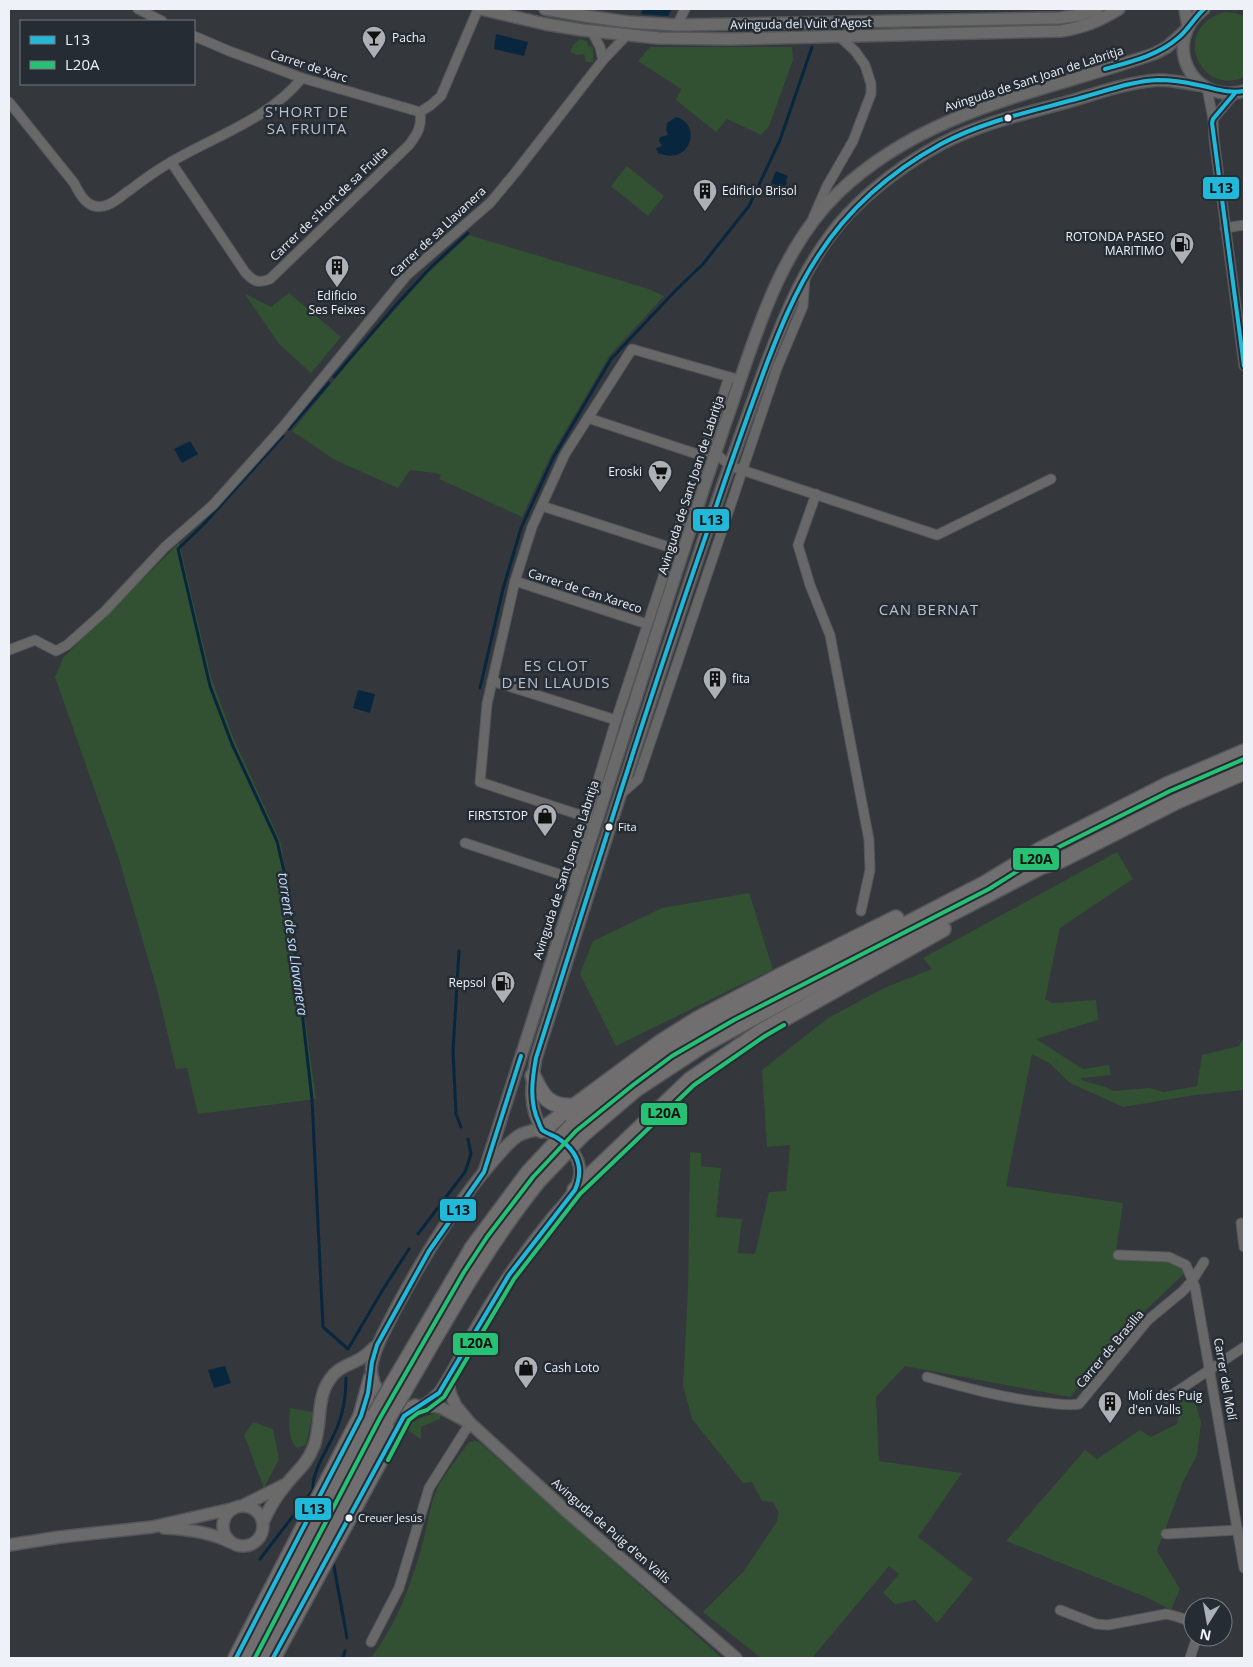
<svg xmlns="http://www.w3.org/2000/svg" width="1253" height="1667" font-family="'Open Sans',sans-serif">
<rect width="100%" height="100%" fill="#34373c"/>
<g fill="#325032">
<path d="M1225 12 1236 13 1244 16V77C1200 97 1169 28 1225 12Z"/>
<polygon points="580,39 587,41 588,46 593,47 593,62 586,62 584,54 577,55 570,52 573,45"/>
<polygon points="650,47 792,47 793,60 769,126 761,135 727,119 716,132 676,100 681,89 638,61"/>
<polygon points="627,166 664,196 648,216 611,186"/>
<polygon points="469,235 649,289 664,296 610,355 550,457 522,517 439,479 441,475 435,473 410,470 398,488 335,460 292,431 358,351 426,275"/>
<polygon points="244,293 271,307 289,293 341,337 311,373 279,344"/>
<polygon points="179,543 211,677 233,737 281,843 316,1099 198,1114 187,1068 176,1069 158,993 119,859 55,677 63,658"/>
<polygon points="1117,852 1133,879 1060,928 1045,999 1052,1003 1096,1000 1098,1020 1036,1039 1083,1069 1109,1065 1111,1075 1081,1078 1081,1080 1105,1087 1113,1091 1149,1088 1164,1092 1197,1086 1202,1055 1239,1046 1244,1037 1244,1090 1195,1095 1123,1107 1070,1083 1049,1063 1032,1054 1006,1186 1123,1203 1115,1258 1170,1259 1188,1270 1143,1313 1070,1397 905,1366 876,1397 879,1461 962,1473 918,1537 973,1579 937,1623 915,1600 895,1604 883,1593 899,1574 889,1566 812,1658 761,1658 703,1612 744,1571 776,1523 779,1513 773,1502 762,1501 752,1482 743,1483 692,1419 683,1385 688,1288 690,1152 701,1153 701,1166 721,1168 716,1217 742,1219 738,1253 755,1254 769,1192 786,1191 790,1145 767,1147 762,1070 828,1018 884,988 932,969 923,958"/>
<polygon points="749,893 773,969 616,1046 580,974 593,941 662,908"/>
<polygon points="1192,1390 1201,1422 1197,1455 1183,1482 1157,1551 1180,1589 1171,1610 1148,1598 1006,1541 1085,1450 1097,1459 1140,1430 1151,1437 1177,1424 1180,1404 1176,1396"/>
<path d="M290 1408 313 1412 306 1445 297 1448C287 1437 289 1423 290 1408Z"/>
<path d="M433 1414H441L440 1419 421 1427V1439L406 1429C412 1420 423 1417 433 1414Z"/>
<polygon points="253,1422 273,1429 279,1459 264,1488 244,1435"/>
<path d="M478 1441 722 1658H371C395 1627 412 1583 422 1545 427 1528 430 1504 437 1489 443 1475 460 1456 469 1442Z"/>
</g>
<g fill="#08273e">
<polygon points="643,9 672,9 668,16 641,14"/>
<polygon points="496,34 528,42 524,56 494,49"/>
<path d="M676 117C702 123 692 167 658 153L656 148 662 146 659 141 660 137 668 135 666 130 667 123Z"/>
<polygon points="776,171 788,176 786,180 787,184 782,188 771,183"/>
<polygon points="190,441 198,454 182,463 174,449"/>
<polygon points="358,690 375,694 370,713 353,708"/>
<polygon points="225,1366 231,1383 214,1388 208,1370"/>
</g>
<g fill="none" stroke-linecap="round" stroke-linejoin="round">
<g stroke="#08273e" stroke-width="3">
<polyline points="334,377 396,305 431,267 468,233"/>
<polyline points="289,429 329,383"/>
<polyline points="283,436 204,524 178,549 210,686 232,744 277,841 288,889 312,1099 323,1327 348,1349 382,1291 409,1249"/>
<polyline points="480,688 503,589 521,528 553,458 611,359 676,290 703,264 749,206 780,140 812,47"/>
<polyline points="459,951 453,1051 456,1114 461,1127"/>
<polyline points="418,1234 465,1172 471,1154 468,1139"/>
<path d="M260 1559 313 1490C311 1472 330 1445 337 1428 344 1411 346 1395 346 1378"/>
<polyline points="333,1561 347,1638"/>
<polyline points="343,1658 345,1651"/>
</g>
<defs>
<g id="street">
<polyline points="138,9 162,21"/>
<polyline points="677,25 685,9"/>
<polyline points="592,32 600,47 603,60"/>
<polyline points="194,36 229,51 302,78 420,112"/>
<polyline points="1207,88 1213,119 1214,139 1244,366"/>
<path d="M9 102 74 183C80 195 88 210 104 206 114 204 122 195 130 190 143 180 157 170 171 162 215 136 269 119 302 78"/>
<polyline points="420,112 431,105 441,96 478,9"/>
<polyline points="1213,119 1235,93"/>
<path d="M171 162 245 272C253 281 258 284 270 279L409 145C418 133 422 126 420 112"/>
<polyline points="813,218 827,186 853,141 871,94 871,84 865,65 855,51 840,37"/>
<polyline points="1225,228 1244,225"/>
<polyline points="588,418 703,456"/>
<polyline points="715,451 719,456 730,466 937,535 1051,479"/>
<polyline points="816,494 798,545 810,585 830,635 869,840 870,870 861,911"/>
<polyline points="542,506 672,548"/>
<polyline points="515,581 647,624"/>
<polyline points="9,650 35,640 56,651 67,645 105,611 165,547 213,505 282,428 407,275 490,203 515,173 603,60 626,36"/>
<polyline points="492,681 616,720"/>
<polyline points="619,796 638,779 777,368 803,306 805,278"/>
<polyline points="586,817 480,782 487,704 515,581 532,527 565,454 632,349 740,380"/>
<polyline points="465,843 574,879"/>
<polyline points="569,877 616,720 729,377"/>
<polyline points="1241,1223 1244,1247"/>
<polyline points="1118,1255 1169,1257 1186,1265 1195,1287 1244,1568"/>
<path d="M927 1377C967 1388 1007 1399 1049 1403 1059 1404 1069 1406 1079 1404L1148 1320 1183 1291 1192 1281 1204 1262"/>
<polyline points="1167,1398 1244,1347"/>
<polyline points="1166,1534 1238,1530"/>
<path d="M1060 1610 1096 1624 1108 1625 1166 1614C1175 1616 1186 1618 1193 1625"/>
<polyline points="371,1642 399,1588 429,1488 470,1423"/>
<polyline points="1190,1658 1197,1637"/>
</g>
<g id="secondary">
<path d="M481 9 545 24 582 30 658 38 730 39 1061 31C1085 27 1099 21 1119 9"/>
<polyline points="545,9 585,16 628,22 677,25 1060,18 1080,15 1097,9"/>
<polyline points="1185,9 1188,27"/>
<path d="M1204 9C1160 42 1192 106 1244 91"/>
<path d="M536 1130C558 1130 585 1156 579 1179 575 1195 559 1209 549 1222 521 1256 497 1292 475 1330 463 1351 453 1373 439 1393 435 1397 430 1402 424 1405 399 1416 367 1392 372 1364 375 1346 386 1329 394 1312 422 1259 454 1206 494 1160 501 1152 509 1142 518 1136 523 1133 530 1131 536 1130Z"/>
<path d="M542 1130C528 1105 531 1086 536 1058 591 885 646 712 704 539 720 492 737 445 754 398 777 334 801 265 848 214 875 186 908 162 941 144 979 124 1023 114 1064 103 1095 94 1127 82 1159 80 1174 80 1189 84 1204 86"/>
<path d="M484 1172C544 982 605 793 666 604 688 537 709 470 732 404 757 330 781 248 838 193 926 108 1046 92 1156 53L1167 47 1186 30"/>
<polyline points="448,1381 450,1393 456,1406 470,1423 565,1510 736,1658"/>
<polyline points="424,1405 440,1407 464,1420"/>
<polyline points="244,1505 284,1485"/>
<circle cx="243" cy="1526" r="20"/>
<path d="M263 1522C269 1509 276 1496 285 1486 297 1470 306 1466 314 1446 322 1424 316 1398 330 1379 337 1368 347 1366 358 1360 365 1357 370 1351 376 1346"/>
<path d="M164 1528C186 1529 210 1532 230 1542"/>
<polyline points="9,1545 60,1537 152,1527 231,1509"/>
</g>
<g id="highway">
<path d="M533 1076C542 1097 550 1108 575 1106"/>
<polyline points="572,1126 629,1080 669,1051 731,1015 986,883 1040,850 1167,785 1244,752"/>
<polyline points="542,1130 661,1042 696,1020 780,976 896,918"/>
<polyline points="582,1135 636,1089 703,1045 793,996 1040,867 1061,860 1177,801 1244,772"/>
<polyline points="575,1190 690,1080 762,1031 943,929"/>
<polyline points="392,1385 473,1247 528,1173"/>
<path d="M404 1391C446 1319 485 1247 538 1181"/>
<polyline points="236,1658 361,1416 371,1379"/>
<polyline points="248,1658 375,1415"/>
<polyline points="261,1658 386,1421"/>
<polyline points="273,1658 404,1416 415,1407"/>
</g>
</defs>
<use href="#street" stroke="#535559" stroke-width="11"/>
<use href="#secondary" stroke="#535559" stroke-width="14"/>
<use href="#highway" stroke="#535559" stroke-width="18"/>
<use href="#street" stroke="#696869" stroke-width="9"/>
<use href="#secondary" stroke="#6b6a6a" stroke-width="11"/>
<use href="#highway" stroke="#706e6f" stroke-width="15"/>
<defs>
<g id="highway-bridge">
<polyline points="528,1173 572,1126"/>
<polyline points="538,1181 582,1135"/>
<polyline points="375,1415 392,1385"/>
<polyline points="386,1421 404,1391"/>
</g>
</defs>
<use href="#highway-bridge" stroke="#535559" stroke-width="18" stroke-linecap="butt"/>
<use href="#highway-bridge" stroke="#706e6f" stroke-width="15"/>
<defs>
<g id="bus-1">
<path d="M1105 69C1130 62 1157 56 1178 38 1188 30 1194 18 1204 9"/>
<polyline points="1235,93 1213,119 1212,123 1244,366"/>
<polyline points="236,1658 361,1416 368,1393 372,1362 377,1345 429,1251 484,1172 521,1056"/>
<path d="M273 1658 404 1416 439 1393 509 1275 575 1190C585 1167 577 1150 556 1137 552 1135 546 1133 542 1130 542 1130 539 1124 539 1123 529 1102 532 1080 536 1058 595 873 652 687 717 504 732 459 748 415 764 371 779 331 795 291 818 256 848 209 892 171 941 144 984 121 1033 111 1080 98 1106 91 1132 81 1158 80 1172 80 1185 82 1198 85 1215 88 1227 94 1244 91"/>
</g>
<g id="bus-2">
<polyline points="388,1460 409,1420 418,1413 427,1410 444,1397 514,1279 580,1194 694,1085 765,1036 784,1025"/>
<polyline points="255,1658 380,1418 464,1272 487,1237 533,1177 576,1131 633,1085 672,1056 734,1020 989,889 1043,855 1170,791 1244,759"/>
</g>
</defs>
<use href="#bus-1" stroke="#262c34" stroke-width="8"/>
<use href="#bus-2" stroke="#262c34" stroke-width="8"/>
<use href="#bus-1" stroke="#20b9da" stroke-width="4"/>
<use href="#bus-2" stroke="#26c172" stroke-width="4"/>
</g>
<defs>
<symbol id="bar-pin" viewBox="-11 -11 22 30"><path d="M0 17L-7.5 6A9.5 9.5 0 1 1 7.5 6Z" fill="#adb1b6" stroke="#262c34"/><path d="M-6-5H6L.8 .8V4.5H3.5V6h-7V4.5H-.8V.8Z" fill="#111"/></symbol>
<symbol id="building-pin" viewBox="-11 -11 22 30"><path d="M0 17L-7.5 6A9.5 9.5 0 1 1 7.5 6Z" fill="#adb1b6" stroke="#262c34"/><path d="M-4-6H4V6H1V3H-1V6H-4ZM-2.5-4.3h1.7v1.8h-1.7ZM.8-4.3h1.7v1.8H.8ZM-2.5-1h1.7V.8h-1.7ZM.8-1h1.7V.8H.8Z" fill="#111"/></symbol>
<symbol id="fuel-pin" viewBox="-11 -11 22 30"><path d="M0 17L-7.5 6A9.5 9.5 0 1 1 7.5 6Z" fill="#adb1b6" stroke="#262c34"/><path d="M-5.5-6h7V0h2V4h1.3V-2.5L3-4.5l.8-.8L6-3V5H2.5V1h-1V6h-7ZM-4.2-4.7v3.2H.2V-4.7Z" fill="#111"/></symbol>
<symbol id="supermarket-pin" viewBox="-11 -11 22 30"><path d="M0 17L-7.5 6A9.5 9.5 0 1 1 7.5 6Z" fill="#adb1b6" stroke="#262c34"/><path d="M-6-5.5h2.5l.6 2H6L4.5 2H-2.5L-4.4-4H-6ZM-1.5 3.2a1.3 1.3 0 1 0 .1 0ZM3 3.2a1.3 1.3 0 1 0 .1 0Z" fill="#111"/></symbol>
<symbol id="shop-pin" viewBox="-11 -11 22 30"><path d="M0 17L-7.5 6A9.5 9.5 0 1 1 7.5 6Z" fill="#adb1b6" stroke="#262c34"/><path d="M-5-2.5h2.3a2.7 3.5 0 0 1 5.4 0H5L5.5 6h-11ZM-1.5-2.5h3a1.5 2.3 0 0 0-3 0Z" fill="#111"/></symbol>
</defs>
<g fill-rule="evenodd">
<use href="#bar-pin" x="360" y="24" width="28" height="38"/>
<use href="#building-pin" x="691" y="177" width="28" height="38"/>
<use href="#fuel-pin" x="1168" y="230" width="28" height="38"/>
<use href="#building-pin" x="323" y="253" width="28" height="38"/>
<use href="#supermarket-pin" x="646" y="458" width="28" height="38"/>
<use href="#building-pin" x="701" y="665" width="28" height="38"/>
<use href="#shop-pin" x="531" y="802" width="28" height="38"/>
<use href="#fuel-pin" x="489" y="969" width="28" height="38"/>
<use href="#shop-pin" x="512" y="1354" width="28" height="38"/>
<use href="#building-pin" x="1096" y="1389" width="28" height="38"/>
</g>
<g fill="#eef2f8" stroke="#262c34" stroke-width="2">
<circle cx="1008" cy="118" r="4.5"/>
<circle cx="609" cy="827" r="4.5"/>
<circle cx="349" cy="1518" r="4.5"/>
</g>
<g text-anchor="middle" stroke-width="5" stroke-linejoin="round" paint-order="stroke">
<g font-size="11" fill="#eef2f8" stroke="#262c34" text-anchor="start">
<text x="618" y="831">Fita</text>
<text x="358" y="1522">Creuer Jesús</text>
</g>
<g font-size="12" fill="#eef2f8" stroke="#262c34">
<text transform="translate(801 24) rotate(-1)" y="4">Avinguda del Vuit d'Agost</text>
<text transform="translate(309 66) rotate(18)" y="4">Carrer de Xarc</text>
<text transform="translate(1034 79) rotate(-18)" y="4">Avinguda de Sant Joan de Labritja</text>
<text transform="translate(329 204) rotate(-44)" y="4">Carrer de s'Hort de sa Fruita</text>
<text transform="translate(438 232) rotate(-43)" y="4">Carrer de sa Llavanera</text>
<text transform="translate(691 485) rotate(-72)" y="4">Avinguda de Sant Joan de Labritja</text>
<text transform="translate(585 591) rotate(18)" y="4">Carrer de Can Xareco</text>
<text transform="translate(566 870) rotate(-72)" y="4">Avinguda de Sant Joan de Labritja</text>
<text transform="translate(1110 1349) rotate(-50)" y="4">Carrer de Brasilia</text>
<text transform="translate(1225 1379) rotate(80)" y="4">Carrer del Molí</text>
<text transform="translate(611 1531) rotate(41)" y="4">Avinguda de Puig d'en Valls</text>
</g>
<g font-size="12" fill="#eef2f8" stroke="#262c34" text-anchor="start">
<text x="392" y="42">Pacha</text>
<text x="722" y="195">Edificio Brisol</text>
<text x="1164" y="241" text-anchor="end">ROTONDA PASEO<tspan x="1164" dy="14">MARITIMO</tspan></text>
<text x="337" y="300" text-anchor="middle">Edificio<tspan x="337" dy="14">Ses Feixes</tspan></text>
<text x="642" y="476" text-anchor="end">Eroski</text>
<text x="732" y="683">fita</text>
<text x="528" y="820" text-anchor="end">FIRSTSTOP</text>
<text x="486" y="987" text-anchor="end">Repsol</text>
<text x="544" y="1372">Cash Loto</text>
<text x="1128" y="1400">Molí des Puig<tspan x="1128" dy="14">d'en Valls</tspan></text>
</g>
<g font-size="14" font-style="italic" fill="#bfdffb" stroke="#262c34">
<text transform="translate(293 944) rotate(82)" y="5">torrent de sa Llavanera</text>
</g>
<g font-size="15" letter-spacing="1" fill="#bac1cd" stroke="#262c34">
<text x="307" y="117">S'HORT DE<tspan x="307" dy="17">SA FRUITA</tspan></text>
<text x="929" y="615">CAN BERNAT</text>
<text x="556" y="671">ES CLOT<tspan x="556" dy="17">D'EN LLAUDIS</tspan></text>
</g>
</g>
<g stroke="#262c34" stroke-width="2">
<rect x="1202" y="176" width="38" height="24" rx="5" fill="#20b9da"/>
<rect x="692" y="508" width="38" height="24" rx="5" fill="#20b9da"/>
<rect x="1012" y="847" width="48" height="24" rx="5" fill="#26c172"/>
<rect x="640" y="1102" width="48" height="24" rx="5" fill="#26c172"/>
<rect x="439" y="1198" width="38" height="24" rx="5" fill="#20b9da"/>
<rect x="452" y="1332" width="47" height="24" rx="5" fill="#26c172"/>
<rect x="294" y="1497" width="38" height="24" rx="5" fill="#20b9da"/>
</g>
<g font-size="14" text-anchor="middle" font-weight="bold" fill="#111">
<text x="1221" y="193">L13</text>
<text x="711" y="525">L13</text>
<text x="1036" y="864">L20A</text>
<text x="664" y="1118">L20A</text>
<text x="458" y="1215">L13</text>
<text x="476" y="1348">L20A</text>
<text x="313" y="1514">L13</text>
</g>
<rect width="1253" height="1667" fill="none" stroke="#eef2f8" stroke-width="20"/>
<rect x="20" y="20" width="175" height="65" fill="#262c34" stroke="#767b82"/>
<rect x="30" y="36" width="25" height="8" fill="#20b9da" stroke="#767b82"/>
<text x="65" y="45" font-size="15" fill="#eef2f8">L13</text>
<rect x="30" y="61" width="25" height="8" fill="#26c172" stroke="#767b82"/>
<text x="65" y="70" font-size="15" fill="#eef2f8">L20A</text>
<g transform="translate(1208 1622) rotate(191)"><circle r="24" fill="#262c34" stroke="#767b82"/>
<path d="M0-4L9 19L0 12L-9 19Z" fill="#adb1b6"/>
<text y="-8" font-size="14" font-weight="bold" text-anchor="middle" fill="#eef2f8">N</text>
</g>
</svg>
